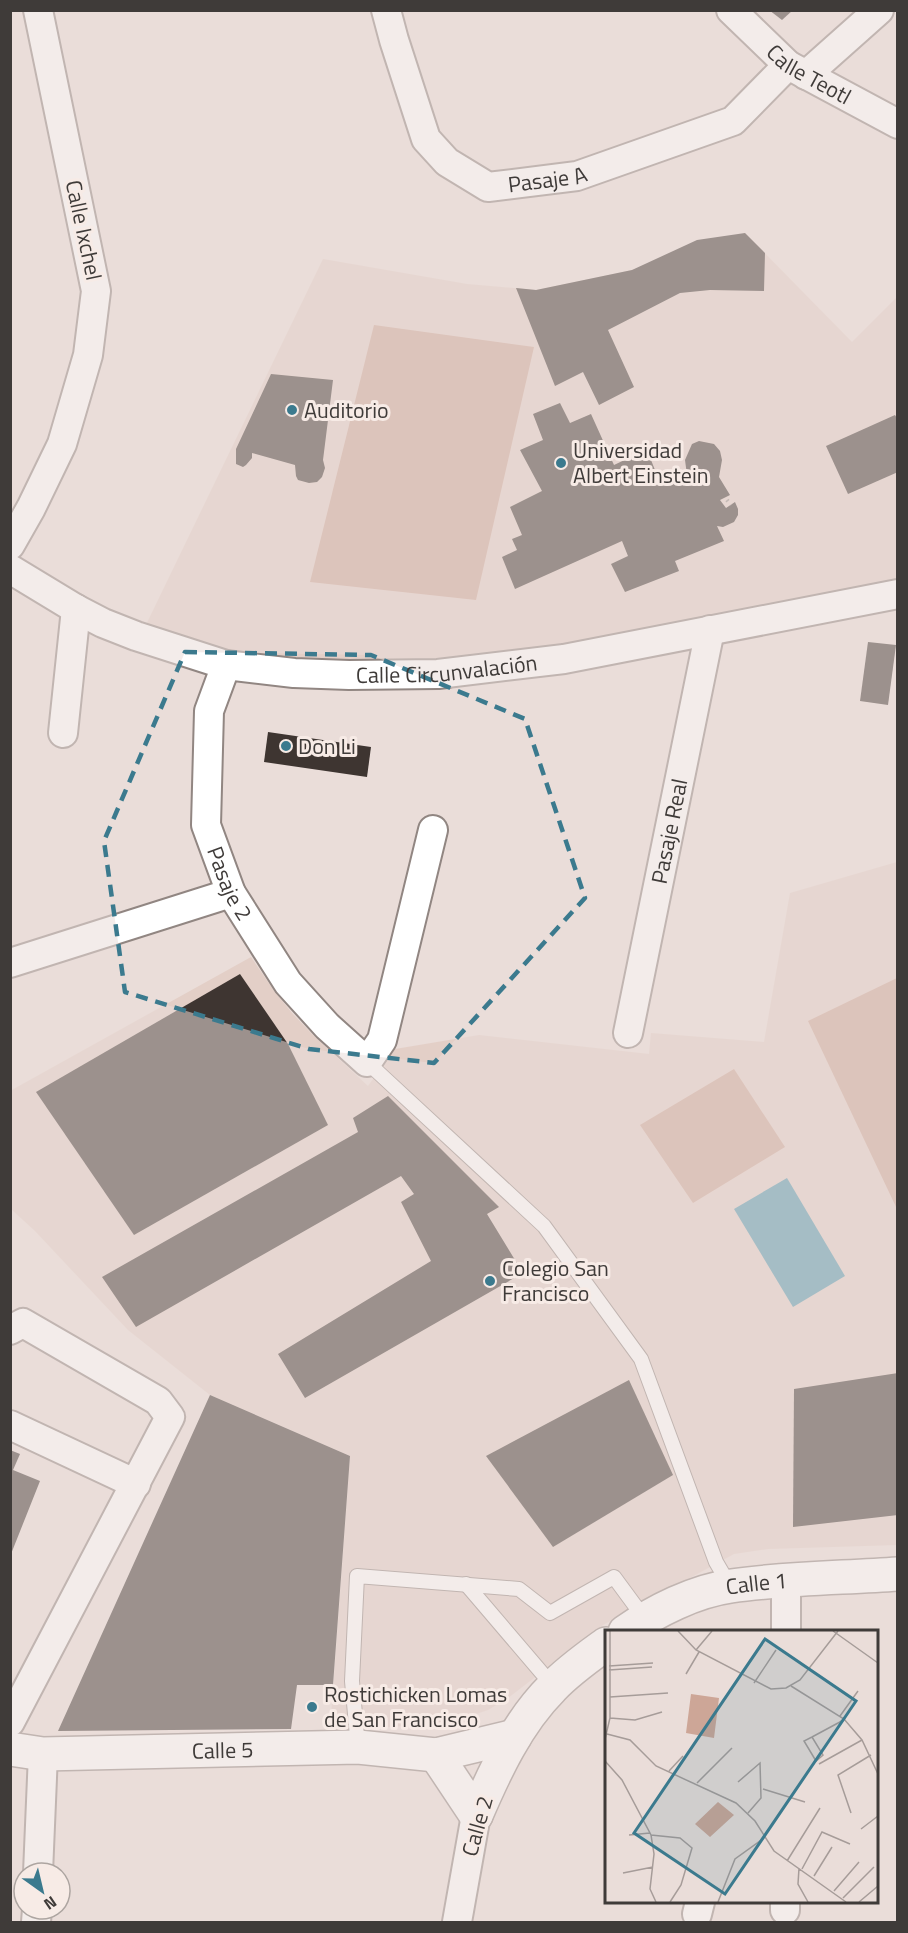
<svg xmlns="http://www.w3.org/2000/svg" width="908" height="1933" font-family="'Titillium Web',sans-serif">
<rect width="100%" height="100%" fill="#eaddd9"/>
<g fill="#e3cfc7">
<polygon points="745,233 852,342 897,297 897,584 497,659 336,669 233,659 143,631 323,259 467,284 536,290 632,270"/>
<polygon points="897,862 897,1545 768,1549 734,1554 603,1625 508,1698 488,1710 458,1720 434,1724 330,1731 350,1456 210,1395 128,1330 35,1231 11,1209 10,1091 251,957 275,992 292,1013 313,1035 368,1086 395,1049 479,1035 649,1054 651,1033 764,1042 790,893"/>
</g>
<g fill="#cda697">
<polygon points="374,325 534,347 476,600 310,582"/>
<polygon points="897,978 897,1209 808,1021"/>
<polygon points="734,1069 785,1147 693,1203 640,1125"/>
</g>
<polygon fill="#5297ad" points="787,1178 845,1276 793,1307 734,1209"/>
<g fill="#3e3531">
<polygon points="769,10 793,10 782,20"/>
<polygon points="745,233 765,253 764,291 710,290 680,293 608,330 634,387 599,405 583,372 555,386 516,288 536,290 632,270 697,240"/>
<polygon points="271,374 333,380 323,460 325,468 322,477 317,482 309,483 298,480 296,476 295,465 252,453 252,458 246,465 243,467 236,464 236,449"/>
<polygon points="560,403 570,423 591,414 614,465 633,456 651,460 661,485 687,475 685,460 692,444 699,441 714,444 720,451 722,460 719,477 730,495 720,500 726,508 735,502 738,509 738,515 734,522 723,527 717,526 724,541 675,561 679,571 625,592 611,564 628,556 622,541 515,589 502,557 517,550 512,539 522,535 510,507 542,491 520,450 543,440 533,414"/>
<polygon points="895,415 898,420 898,472 848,494 826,446"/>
<polygon points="868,642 896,645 888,705 860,701"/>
<polygon points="268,732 371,747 367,777 264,762"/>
<polygon points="240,974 288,1044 328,1125 134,1235 36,1092"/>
<polygon points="388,1096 499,1207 487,1214 523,1273 305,1398 278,1354 431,1261 401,1202 414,1194 401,1176 136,1327 102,1277 358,1132 353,1118"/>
<polygon points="898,1373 898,1515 793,1527 794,1389"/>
<polygon points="629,1380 673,1475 553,1547 486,1456"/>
<polygon points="210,1395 350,1456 333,1685 297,1685 291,1729 58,1731"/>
<polygon points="10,1450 20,1454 13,1470 40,1481 11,1554"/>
</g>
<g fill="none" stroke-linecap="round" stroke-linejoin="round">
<defs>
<g id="lane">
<polyline points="367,1062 544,1226 641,1359 716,1562 730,1586"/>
<polyline points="466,1584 553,1686"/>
<polyline points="358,1747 352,1681 357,1576 519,1589 550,1613 614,1577 639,1611 641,1621"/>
</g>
<g id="street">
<path id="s1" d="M386 10 394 40 426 139 447 162 488 187 577 176 733 121 788 65"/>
<path id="s2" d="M731 10 788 65 898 124"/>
<polyline points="806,75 879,10"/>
<polyline points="10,545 31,508 62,444 88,355 96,291 38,10"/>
<path id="s3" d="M10 569 76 609 103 623 136 636 226 665 294 673 349 675 438 674 564 659 898 594"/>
<path id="s4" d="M226 665 209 711 206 825 231 893 288 983 327 1026 367 1062 382 1040 433 830"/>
<polyline points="63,733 76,609"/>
<polyline points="10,963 231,893"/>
<path id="s5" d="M628 1033 710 630"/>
<polyline points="10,1330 23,1323 158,1401 170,1417 10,1722"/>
<polyline points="10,1425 136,1484"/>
<polyline points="786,1581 786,1632"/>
<polyline points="38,1873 43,1754"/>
<polyline points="785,1910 785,1902"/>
<polyline points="697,1914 700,1902"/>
<polyline points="36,1922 37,1909"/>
<polyline points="457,1922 476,1815"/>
</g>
<g id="secondary">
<path id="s6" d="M625 1632C655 1611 695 1591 731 1586 786 1578 842 1578 898 1574"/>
<path id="s7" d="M10 1749 43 1754 358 1747 436 1755 515 1736"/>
<polyline points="436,1755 476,1815"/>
<path d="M476 1815C495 1771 517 1723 552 1688 568 1671 588 1657 606 1644"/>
</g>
</defs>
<use href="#lane" stroke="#918682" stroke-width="16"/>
<use href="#street" stroke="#918682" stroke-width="32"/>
<use href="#secondary" stroke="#918682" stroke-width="36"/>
<polyline stroke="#968e8b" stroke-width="4" stroke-dasharray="1.5 4.5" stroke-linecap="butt" points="727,500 731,505"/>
<use href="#lane" stroke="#fff" stroke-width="14"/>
<use href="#street" stroke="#fff" stroke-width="28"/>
<use href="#secondary" stroke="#fff" stroke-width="33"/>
</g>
<path d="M0 0H908V1933H0ZM185 652 371 655 525 719 585 898 434 1063 309 1049 125 992 104 841Z" fill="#eaddd9" fill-opacity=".55" fill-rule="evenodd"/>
<path fill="none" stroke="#3b7a8e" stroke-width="4.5" stroke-dasharray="12 8" stroke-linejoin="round" d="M185 652 371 655 525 719 585 898 434 1063 309 1049 125 992 104 841Z"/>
<g fill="#3b7a8e" stroke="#f7ebe6" stroke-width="2">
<circle cx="292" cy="410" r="6"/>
<circle cx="561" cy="463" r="6"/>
<circle cx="286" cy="746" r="6"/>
<circle cx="490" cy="1281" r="6"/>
<circle cx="312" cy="1707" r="6"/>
</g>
<g text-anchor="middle" stroke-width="6" stroke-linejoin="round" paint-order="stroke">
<g font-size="22" fill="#3f3b39" stroke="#f7ebe6">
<text dy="8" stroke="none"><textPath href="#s2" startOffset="102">Calle Teotl</textPath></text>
<text dy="8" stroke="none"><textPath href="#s1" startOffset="274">Pasaje A</textPath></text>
<text transform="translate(84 230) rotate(78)" y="8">Calle Ixchel</text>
<text dy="8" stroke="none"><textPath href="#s3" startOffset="459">Calle Circunvalación</textPath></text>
<text dy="8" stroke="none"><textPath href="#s5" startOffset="206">Pasaje Real</textPath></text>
<text dy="8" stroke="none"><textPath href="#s4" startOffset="226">Pasaje 2</textPath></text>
<text dy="8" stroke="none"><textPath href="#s6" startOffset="142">Calle 1</textPath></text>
<text dy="8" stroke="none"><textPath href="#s7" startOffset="213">Calle 5</textPath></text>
<text transform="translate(477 1826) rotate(-74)" y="8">Calle 2</text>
</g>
<g font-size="22" fill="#3f3b39" stroke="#f7ebe6" text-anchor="start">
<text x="304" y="418">Auditorio</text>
<text x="573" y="458">Universidad<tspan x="573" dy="25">Albert Einstein</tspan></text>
<text x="298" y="754">Don Li</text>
<text x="502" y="1276">Colegio San<tspan x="502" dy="25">Francisco</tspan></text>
<text x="324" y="1702">Rostichicken Lomas<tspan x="324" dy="25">de San Francisco</tspan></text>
</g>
</g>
<g transform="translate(605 1630)">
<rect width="273" height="273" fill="#eaddd9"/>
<path d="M86 64 114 68 109 108 81 103ZM113 172 129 185 105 207 90 194Z" fill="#cda697"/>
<path fill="none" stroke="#a69c99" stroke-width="1.5" d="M73 1 91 20 166 59 181 58 195 50 233 1M228 1 273 33M91 20 107 1M4 36 48 33M4 40 47 37M81 44 94 22M149 53 171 20M186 56 239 89 257 110 273 144M5 67 63 63M235 86 253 61M5 88 30 90 57 82M2 104 25 110 51 136 131 173 150 191 169 221 241 272M207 107 218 125 211 131 199 111 207 107 233 93 239 89M0 109 5 88V1M0 131 17 150 46 205 49 224 45 259 51 272M214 134 257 110M64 141 78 126M133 152 155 133 156 168 143 183M92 153 127 118M158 159 200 172M246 183 233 145 266 125M256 199 273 186M24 205 45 203M46 205 75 208 87 218 76 255 65 272M182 231 215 178M194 238 193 254 203 272M197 239 217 202 245 214M18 243 48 237M209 246 227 217M229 261 254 232M238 268 269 237M113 272 130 229 159 208M254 272 273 256"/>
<path fill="#3b7a8e" fill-opacity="0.15" stroke="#3b7a8e" stroke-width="3" d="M160 9 251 71 120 264 29 203Z"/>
<rect width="273" height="273" fill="none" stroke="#3f3b39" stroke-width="3"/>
</g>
<rect width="908" height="1933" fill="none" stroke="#3f3b39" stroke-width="24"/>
<g transform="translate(42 1891) rotate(146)"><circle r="28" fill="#f7ebe6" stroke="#ada5a1" stroke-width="1.5"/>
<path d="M0-4.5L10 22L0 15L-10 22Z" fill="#3b7a8e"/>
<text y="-9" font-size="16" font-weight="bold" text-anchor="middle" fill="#3f3b39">N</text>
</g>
</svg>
